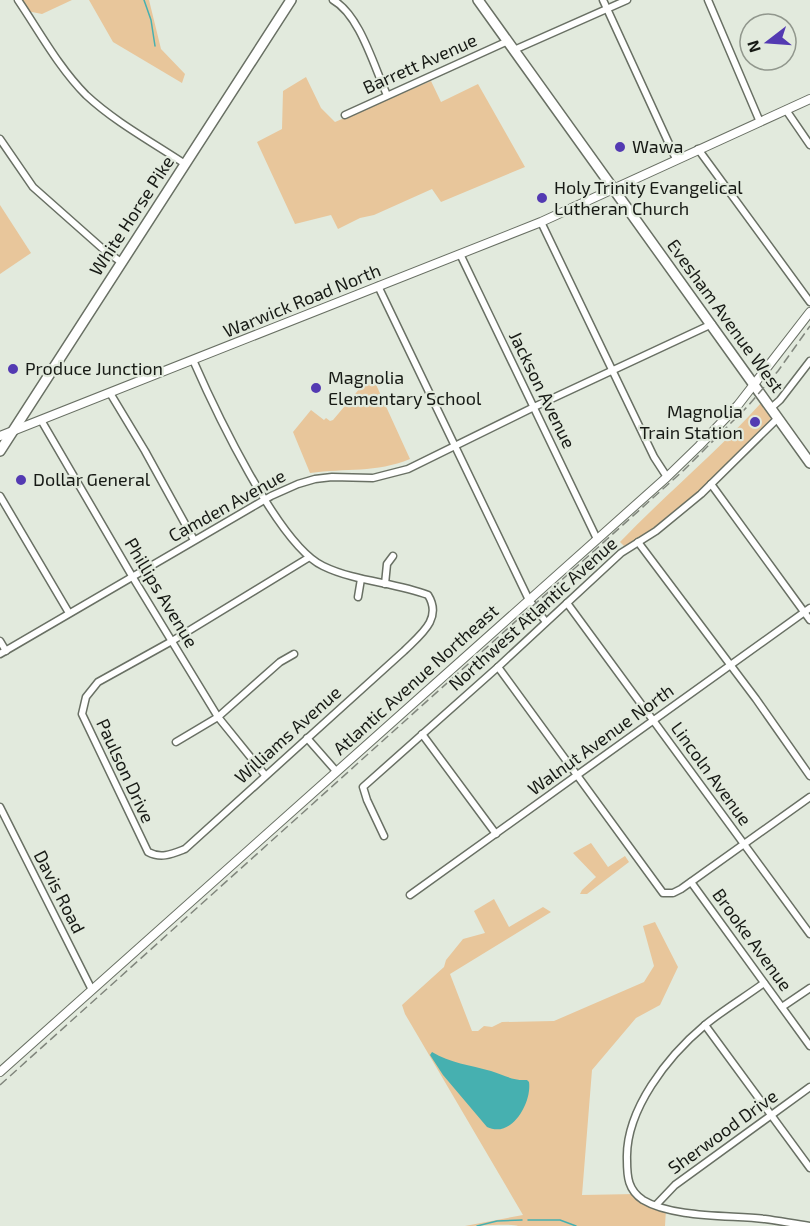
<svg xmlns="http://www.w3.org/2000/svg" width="810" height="1226" font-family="'Exo 2',sans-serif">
<rect width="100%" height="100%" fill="#e2eadd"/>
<g fill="#e8c69b">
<polygon points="20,0 72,0 42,14 27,11"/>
<polygon points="89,0 149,0 161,49 185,74 182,83 113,42"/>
<polygon points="306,77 321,108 335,122 431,81 441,102 478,84 525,167 441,202 432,189 374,215 360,218 338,229 331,215 295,224 257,142 282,129 283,91"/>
<polygon points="0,205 31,253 0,274"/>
<path d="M373 378 410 459C376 473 346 468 310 473L293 432 311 410 324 420 326 418 330 421 333 420 366 381Z"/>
<path d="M761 403 771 418 767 424 735 458 674 515 642 538 624 546 620 542C666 494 717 452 761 403Z"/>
<polygon points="591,843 608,867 625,856 629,862 587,894 580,894 582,890 596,877 573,853"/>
<path d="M494 899 509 927 543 907 551 912 450 974 472 1031H478L484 1026 492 1027 502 1022 554 1021 644 982 654 966 643 926 655 922 678 967 660 1005 636 1018 592 1070 582 1195 636 1194 666 1209 665 1226H518C512 1223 475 1226 465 1226L523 1215 405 1014 402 1005 444 967 446 960 463 939 485 933 474 911Z"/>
</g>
<path fill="#46b0b0" d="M432 1052C450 1063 470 1065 491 1071 504 1075 513 1081 527 1080L529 1082C532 1102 512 1139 487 1127L443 1075 430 1055Z"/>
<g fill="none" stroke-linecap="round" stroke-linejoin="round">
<g stroke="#46b0b0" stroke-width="1.5">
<polyline points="144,0 151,20 155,46"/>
<polyline points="528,1220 560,1220 576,1226"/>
<polyline points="477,1226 497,1221 522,1220"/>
</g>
<defs>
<g id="minor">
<path d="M18 0C39 31 59 68 86 95 115 122 152 142 185 164"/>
<path d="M333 0C360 15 374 67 387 95"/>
<polyline points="603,0 676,159"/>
<polyline points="708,0 760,122"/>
<polyline points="514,50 627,0"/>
<polyline points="786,110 810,145"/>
<polyline points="345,115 508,41"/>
<polyline points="0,139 33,187 103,249 121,262"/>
<polyline points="698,149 810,302"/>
<polyline points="541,222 654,457 667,477"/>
<polyline points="460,254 597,539"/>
<polyline points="378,286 529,600 546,622"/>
<path d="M193 360C214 408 278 545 323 566 356 582 394 582 428 595 443 619 420 635 404 651L185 849C172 854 161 859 148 852L82 714 86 697 98 682 172 641 308 558"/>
<polyline points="110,393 145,451 194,540"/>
<polyline points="771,408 780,400 810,361"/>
<polyline points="41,420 132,576 218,717 265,775"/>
<polyline points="711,484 810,620"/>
<polyline points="0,496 69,613"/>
<polyline points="638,542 756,699 810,776"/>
<polyline points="385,584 387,564 393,556"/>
<polyline points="358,597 361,579"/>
<polyline points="567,603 810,934"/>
<polyline points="0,641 6,651"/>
<polyline points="0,654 271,496 298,484 315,479 332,477 373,478 408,469 534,407 712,324"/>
<polyline points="498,667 663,893 673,893 681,889 810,797"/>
<polyline points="422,734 496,834"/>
<polyline points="307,738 336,771"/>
<polyline points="176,742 218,717 280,662 294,654"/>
<polyline points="0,807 92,990"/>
<polyline points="384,836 367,800 363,787 498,667 621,553 656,531 701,494 778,418"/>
<polyline points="691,882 810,1046"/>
<polyline points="410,895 810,608"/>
<path d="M764 983C745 997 723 1010 705 1025 668 1056 625 1110 627 1160 627 1177 628 1190 643 1200 673 1218 730 1215 765 1219 780 1221 795 1224 810 1226"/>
<polyline points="782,1007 810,988"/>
<polyline points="705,1025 810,1168"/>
<polyline points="656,1205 675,1185 810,1087"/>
</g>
<g id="tertiary">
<polyline points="0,436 541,222 810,99"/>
<polyline points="0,1072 667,477 699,446 738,405 810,312"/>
</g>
<polyline id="primary" points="478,0 810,463"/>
<polyline id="trunk" points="0,451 291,0"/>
</defs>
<use href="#minor" stroke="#697064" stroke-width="9"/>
<use href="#tertiary" stroke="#697064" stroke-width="10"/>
<use href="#primary" stroke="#697064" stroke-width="12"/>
<use href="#trunk" stroke="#697064" stroke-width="12"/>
<use href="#minor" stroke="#fff" stroke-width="6"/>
<use href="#tertiary" stroke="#fff" stroke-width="8"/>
<use href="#primary" stroke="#fff" stroke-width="9"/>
<use href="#trunk" stroke="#fff" stroke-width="9"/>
<polyline stroke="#81867d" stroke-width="1.5" stroke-dasharray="9 4.5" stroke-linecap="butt" points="0,1085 684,470 748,406 778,371 810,326"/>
</g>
<g fill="#533ab2" stroke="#e2eadd" stroke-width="2">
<circle cx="620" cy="147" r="6"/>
<circle cx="542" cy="198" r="6"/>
<circle cx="13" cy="369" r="6"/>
<circle cx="316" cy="388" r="6"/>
<circle cx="755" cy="422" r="6"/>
<circle cx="21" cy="480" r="6"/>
</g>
<g text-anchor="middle" stroke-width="4.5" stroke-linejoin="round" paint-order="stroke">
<g font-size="18" fill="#171a15" stroke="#e2eadd">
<text transform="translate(420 64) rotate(-24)" y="6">Barrett Avenue</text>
<text transform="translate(132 216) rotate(-57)" y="6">White Horse Pike</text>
<text transform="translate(302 301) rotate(-22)" y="6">Warwick Road North</text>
<text transform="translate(725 316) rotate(54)" y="6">Evesham Avenue West</text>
<text transform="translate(542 390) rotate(64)" y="6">Jackson Avenue</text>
<text transform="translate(227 506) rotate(-29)" y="6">Camden Avenue</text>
<text transform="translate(161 593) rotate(59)" y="6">Phillips Avenue</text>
<text transform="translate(533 614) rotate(-42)" y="6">Northwest Atlantic Avenue</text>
<text transform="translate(416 680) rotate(-42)" y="6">Atlantic Avenue Northeast</text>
<text transform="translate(288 735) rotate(-42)" y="6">Williams Avenue</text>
<text transform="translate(601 740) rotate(-36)" y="6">Walnut Avenue North</text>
<text transform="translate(125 771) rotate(65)" y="6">Paulson Drive</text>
<text transform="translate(711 774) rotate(54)" y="6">Lincoln Avenue</text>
<text transform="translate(59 892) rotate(63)" y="6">Davis Road</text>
<text transform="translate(752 940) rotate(54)" y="6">Brooke Avenue</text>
<text transform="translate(723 1132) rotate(-36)" y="6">Sherwood Drive</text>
</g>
<g font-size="18" fill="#171a15" stroke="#e2eadd" text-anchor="start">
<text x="632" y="153">Wawa</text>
<text x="554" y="194">Holy Trinity Evangelical<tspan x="554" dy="21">Lutheran Church</tspan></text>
<text x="25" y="375">Produce Junction</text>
<text x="328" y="384">Magnolia<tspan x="328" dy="21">Elementary School</tspan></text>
<text x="743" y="418" text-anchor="end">Magnolia<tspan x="743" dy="21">Train Station</tspan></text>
<text x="33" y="486">Dollar General</text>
</g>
</g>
<g transform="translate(768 42) rotate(253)"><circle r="28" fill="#e2eadd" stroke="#91978d" stroke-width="1.5"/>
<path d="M0-4.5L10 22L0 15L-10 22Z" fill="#533ab2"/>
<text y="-9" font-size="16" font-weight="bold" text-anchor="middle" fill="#171a15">N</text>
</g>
</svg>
